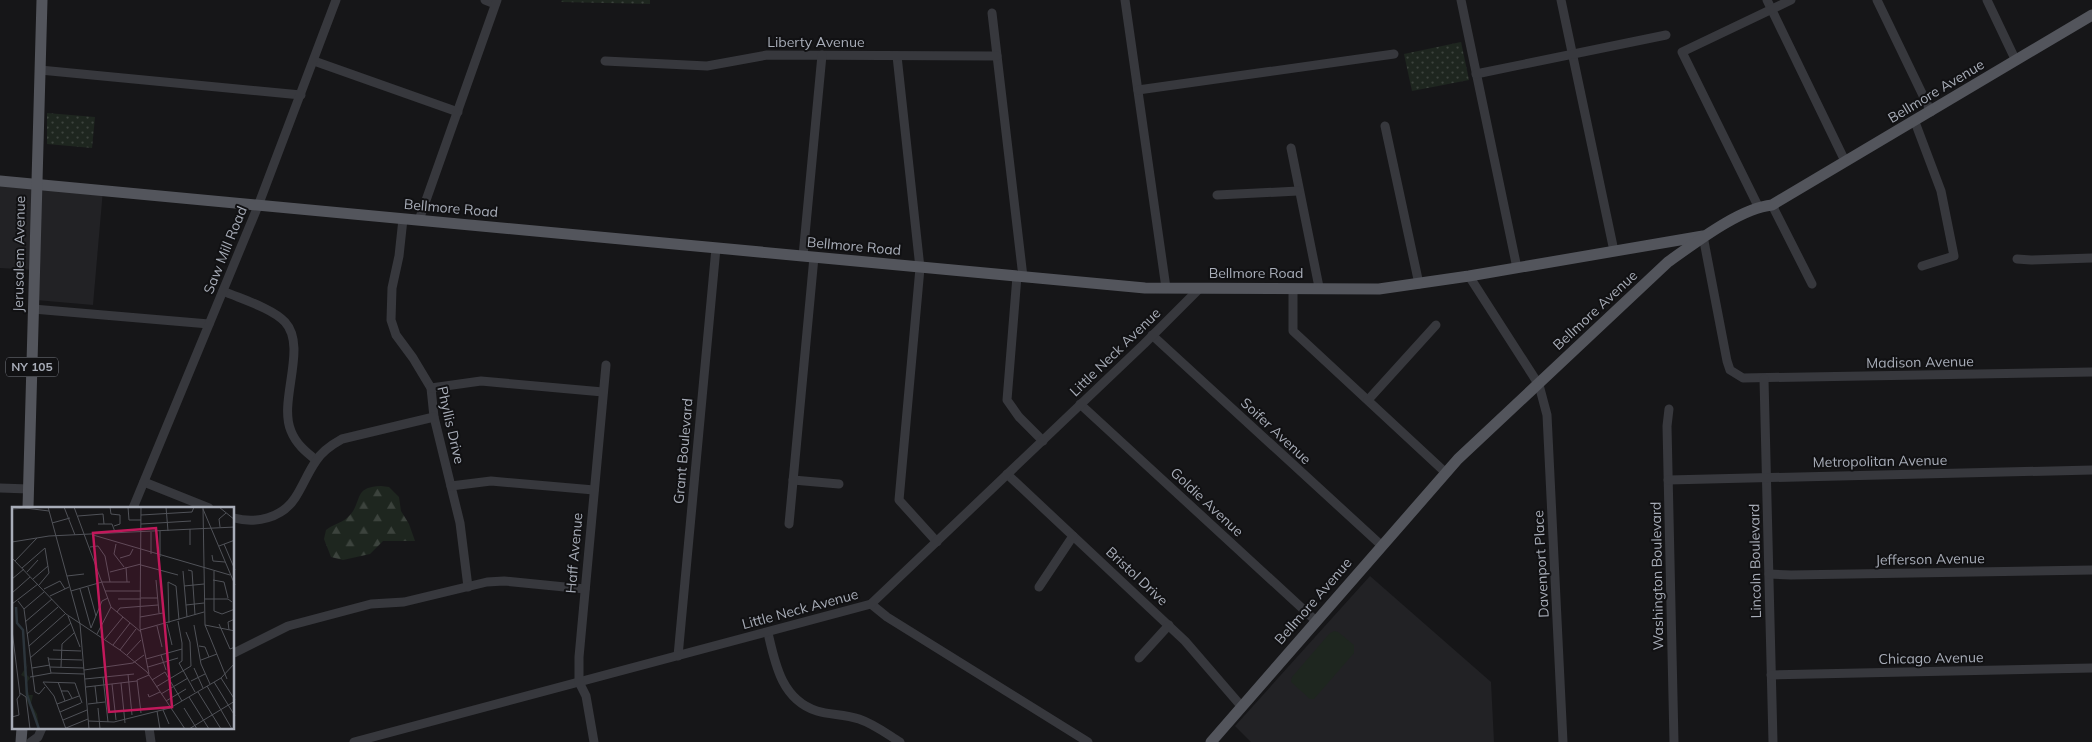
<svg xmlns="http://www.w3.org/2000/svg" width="2092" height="742" font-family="Mulish,sans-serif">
<defs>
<pattern id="green-dots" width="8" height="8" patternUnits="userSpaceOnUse" patternTransform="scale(1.25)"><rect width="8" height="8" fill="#1e261f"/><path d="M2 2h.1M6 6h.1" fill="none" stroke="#3c433d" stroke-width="1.8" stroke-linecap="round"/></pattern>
<pattern id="forest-firs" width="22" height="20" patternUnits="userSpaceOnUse" patternTransform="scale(1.25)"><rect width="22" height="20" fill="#1e261f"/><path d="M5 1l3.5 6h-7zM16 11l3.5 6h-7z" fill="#3c433d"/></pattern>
</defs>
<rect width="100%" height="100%" fill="#161618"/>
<g fill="#222225">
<polygon points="0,180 103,190 93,305 36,300 36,270 0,268"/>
<polygon points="1370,576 1491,682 1494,742 1251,742 1235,726"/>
</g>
<g fill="url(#green-dots)">
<polygon points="562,0 650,0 650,4 561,2"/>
<polygon points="1461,42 1469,80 1412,91 1404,54"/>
<polygon points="47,113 95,117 92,148 47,144"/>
</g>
<path fill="url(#forest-firs)" d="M381 486 389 487 399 497 401 511 409 524 415 541H383L370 554 343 560 331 557 324 539 326 530C333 524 343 523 350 515 363 500 353 487 381 486Z"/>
<polygon fill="#1e261f" points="1334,631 1338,632 1354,645 1354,653 1314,699 1310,699 1291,682 1292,677 1329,634"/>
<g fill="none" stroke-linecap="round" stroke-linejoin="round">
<g stroke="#37383d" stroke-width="9">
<polyline points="485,0 495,4"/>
<polyline points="1125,0 1166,288"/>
<polyline points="1461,0 1517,268"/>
<polyline points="1561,0 1614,251"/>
<polyline points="1767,0 1845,161"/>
<polyline points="1877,0 1931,112"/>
<polyline points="1987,0 2016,61"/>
<polyline points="992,13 1023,277"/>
<polyline points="897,56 920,268 899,500 937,542"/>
<polyline points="314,61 458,112"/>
<polyline points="605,61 707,66 767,55 997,56"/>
<polyline points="40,70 301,95"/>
<polyline points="1476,74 1666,35"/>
<polyline points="1138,90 1394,54"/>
<polyline points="1915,122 1941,191 1954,256 1922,266"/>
<polyline points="1385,126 1419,284"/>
<polyline points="1291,148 1319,287"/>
<polyline points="1217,195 1298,191"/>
<polyline points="1772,205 1812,284"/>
<polyline points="1758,206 1682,52 1791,0"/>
<polyline points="403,219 399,256 392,288 391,320 396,335 413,358 431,388 434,417 460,523 468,587"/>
<polyline points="419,220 497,0"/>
<polyline points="1703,236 1727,361 1730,370 1743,378 2092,372"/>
<polyline points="803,256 822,55"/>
<polyline points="2017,259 2031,260 2092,258"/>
<polyline points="1017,276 1007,400 1019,417 1043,441"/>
<polyline points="1469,276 1539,385 1547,415 1563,742"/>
<polyline points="1293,289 1293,331 1446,473"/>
<path d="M223 291C241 299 272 308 285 322 308 347 278 401 291 431 296 444 306 452 316 460"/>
<polyline points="33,309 209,324"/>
<polyline points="1152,335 1381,545"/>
<polyline points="1764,379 1773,742"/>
<polyline points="431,388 481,381 603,392"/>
<polyline points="1368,400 1436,325"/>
<polyline points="1080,404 1316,621"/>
<polyline points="1669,409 1667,426 1674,742"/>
<polyline points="1007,474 1185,641 1242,707"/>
<polyline points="793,480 839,484"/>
<polyline points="1668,480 2092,470"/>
<polyline points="144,482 209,508"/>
<polyline points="451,486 491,481 594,490"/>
<polyline points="0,488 29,489"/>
<polyline points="133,508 258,206 336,0"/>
<path d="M234 518C256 524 282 518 295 498 303 486 308 472 316 461 322 451 333 444 342 439L434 417"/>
<polyline points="789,524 814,257"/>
<polyline points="1769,574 1791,575 2092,570"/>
<polyline points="1039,587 1073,536"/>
<polyline points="871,604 887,617 1088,742"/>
<path d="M768 633C775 664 782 700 817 711 830 715 845 714 859 719 874 724 887 734 900 742"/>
<polyline points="234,653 288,626 371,604 404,602 487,582 504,581 585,589"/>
<polyline points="678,656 716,248"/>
<polyline points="1139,658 1169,625"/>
<polyline points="1771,675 2092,668"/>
<polyline points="149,728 151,742"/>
<polyline points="31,742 38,737 42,728"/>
<polyline points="354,742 871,604 1144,344 1200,288"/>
<polyline points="594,742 586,696 579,682 579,657 606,365"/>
</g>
<g stroke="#53555c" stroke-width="11">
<polyline points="0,181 1145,288 1379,289 1469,276 1703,236"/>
<polyline points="28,508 42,0"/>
<polyline points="21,742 22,728"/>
<path d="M1211 742 1458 459 1668 262C1695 243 1740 208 1772 205L2092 15"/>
</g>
</g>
<g text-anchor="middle" stroke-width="4" stroke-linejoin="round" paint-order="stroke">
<rect fill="#111113" stroke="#7b7e86" stroke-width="1" x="6" y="357.5" width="52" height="19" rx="4"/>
<g font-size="12" font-weight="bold" fill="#a8adb8">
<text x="32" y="371">NY 105</text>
</g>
<g font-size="14" fill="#a8adb8" stroke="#111113">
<text x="816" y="47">Liberty Avenue</text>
<text transform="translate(1936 91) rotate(-31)" y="5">Bellmore Avenue</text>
<text transform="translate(451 208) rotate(5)" y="5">Bellmore Road</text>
<text transform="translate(854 246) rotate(5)" y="5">Bellmore Road</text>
<text transform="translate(225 250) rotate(-68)" y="5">Saw Mill Road</text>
<text transform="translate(19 254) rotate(-89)" y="5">Jerusalem Avenue</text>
<text x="1256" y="278">Bellmore Road</text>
<text transform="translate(1595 310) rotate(-43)" y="5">Bellmore Avenue</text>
<text transform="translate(1115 352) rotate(-44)" y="5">Little Neck Avenue</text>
<text transform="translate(1920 362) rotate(-1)" y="5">Madison Avenue</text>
<text transform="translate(451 425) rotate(77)" y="5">Phyllis Drive</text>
<text transform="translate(1276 431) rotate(43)" y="5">Soifer Avenue</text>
<text transform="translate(683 451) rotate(-85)" y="5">Grant Boulevard</text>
<text transform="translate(1880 461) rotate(-1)" y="5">Metropolitan Avenue</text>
<text transform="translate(1207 502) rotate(43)" y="5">Goldie Avenue</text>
<text transform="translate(574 553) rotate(-85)" y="5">Haff Avenue</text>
<text transform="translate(1930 559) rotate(-1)" y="5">Jefferson Avenue</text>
<text transform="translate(1755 561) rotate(-91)" y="5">Lincoln Boulevard</text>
<text transform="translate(1541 564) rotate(-93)" y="5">Davenport Place</text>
<text transform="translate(1137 576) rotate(43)" y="5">Bristol Drive</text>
<text transform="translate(1657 576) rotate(-91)" y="5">Washington Boulevard</text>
<text transform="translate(1313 601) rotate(-49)" y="5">Bellmore Avenue</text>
<text transform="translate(800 609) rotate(-15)" y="5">Little Neck Avenue</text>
<text transform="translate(1931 658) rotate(-1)" y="5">Chicago Avenue</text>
</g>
</g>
<g transform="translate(12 507)">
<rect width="222" height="222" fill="#161618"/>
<path d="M16 157 13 166 18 171 14 177 17 188H21L19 197 25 207 27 219 14 192 13 170 9 168Z" fill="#1e261f"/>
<path fill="none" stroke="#2c353c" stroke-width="2.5" d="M4 100 5 116 11 123 15 188 27 222"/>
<path fill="none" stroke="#505258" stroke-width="1" d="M36 0 68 117 77 222M52 0 63 28M62 0 99 100 129 125M98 0 99 7 108 8V17L102 19M116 0 117 13H129M129 0 128 121 137 167M154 0 156 24M191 0 193 118 215 172M207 0 223 13M13 1 37 4M0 2 16 1M191 2 223 78M129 8 180 5 182 0M66 9 91 7 92 17M40 16 58 11M86 17H100L103 25M129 17 179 14M208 20 207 12 214 6M178 22V38M81 28 218 68M0 35 37 29 223 20M104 37 102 47 112 60M212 37 223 63M207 39 223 33M78 40 86 39 93 49 98 75M139 47V25M200 48 201 54 213 55M148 50V24M0 51 54 107 108 143 135 165 173 222M108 51 118 48 121 42M3 54 25 31M129 58 166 68M114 60 115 75M10 61 33 41 37 66 27 78M176 63 180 64 183 108M171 64 175 110M202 64V104L210 107 223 102M15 65 26 53M98 65 129 57M55 69 72 67M0 72 12 62M21 72 36 59M144 73 147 106M201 73 212 75 216 91M172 79 192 77M76 80 84 109M32 82 48 74 53 82M68 82 79 121M59 84 90 75H118M93 84H129M0 86 18 70M38 89 57 80M129 91H146M106 92H129M192 92H216L220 95M6 94 12 102 23 185 27 187 33 180M0 97 26 77M174 98 192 96M12 102 32 85M105 105 108 101 146 98M56 109 68 140M128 110 151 106M166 114 170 136V154L167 156 183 185M13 115 40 92M157 116 156 75 164 79 167 113M155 117 160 138M207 117 218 142 223 140M182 118 189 157 198 177M193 118 223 124M145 119 150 140M79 121 90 94 96 91M0 123 8 188 5 192 7 208 0 210M128 123 192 105M217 123 216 115 223 112M15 127 46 100M85 127 99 100M93 132 111 110M101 138 118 116M17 139 53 107M187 139 193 140 197 150M41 143 69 144M108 143 124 122M115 148 129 133M149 148 154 163M36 150 39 166M18 151 59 116M36 152 70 153M134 152 170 142M189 153 205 147M38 160 72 161M49 160 50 137 62 126M136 160 166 151M20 161 38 158M182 161 191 181M72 163 121 156 132 148M116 167 120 208M18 170 40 166 72 167M91 170 96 215M209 171 223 193M73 172 122 167M140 173 153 165 170 194M179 174 193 167M46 175 53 194M202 175 223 209M109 176 113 216M100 177 104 213M83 179 85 196M195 179 220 222M74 180 125 174M144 180 179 159 178 135 174 125M49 184H56L60 191M186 185 209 222M8 186 14 190 18 222M136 187 137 190 148 185M149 187 176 171M177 190 197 222M154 194 174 182M45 197 67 189M76 197 93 195M86 201 88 222M172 201 185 222M151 203 157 217M145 204 148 222M48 205 69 196M129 206 125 173 137 168M51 213 75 203M76 214 102 215 158 201 209 171 223 156M54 221 76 212M54 222 42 189 31 175 63 176 70 196M177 222 223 194"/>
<path fill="#c2185b" fill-opacity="0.15" stroke="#c2185b" stroke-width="2.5" d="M144 21 160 200 97 205 81 26Z"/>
<rect width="222" height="222" fill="none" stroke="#a8adb8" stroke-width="2.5"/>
</g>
</svg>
